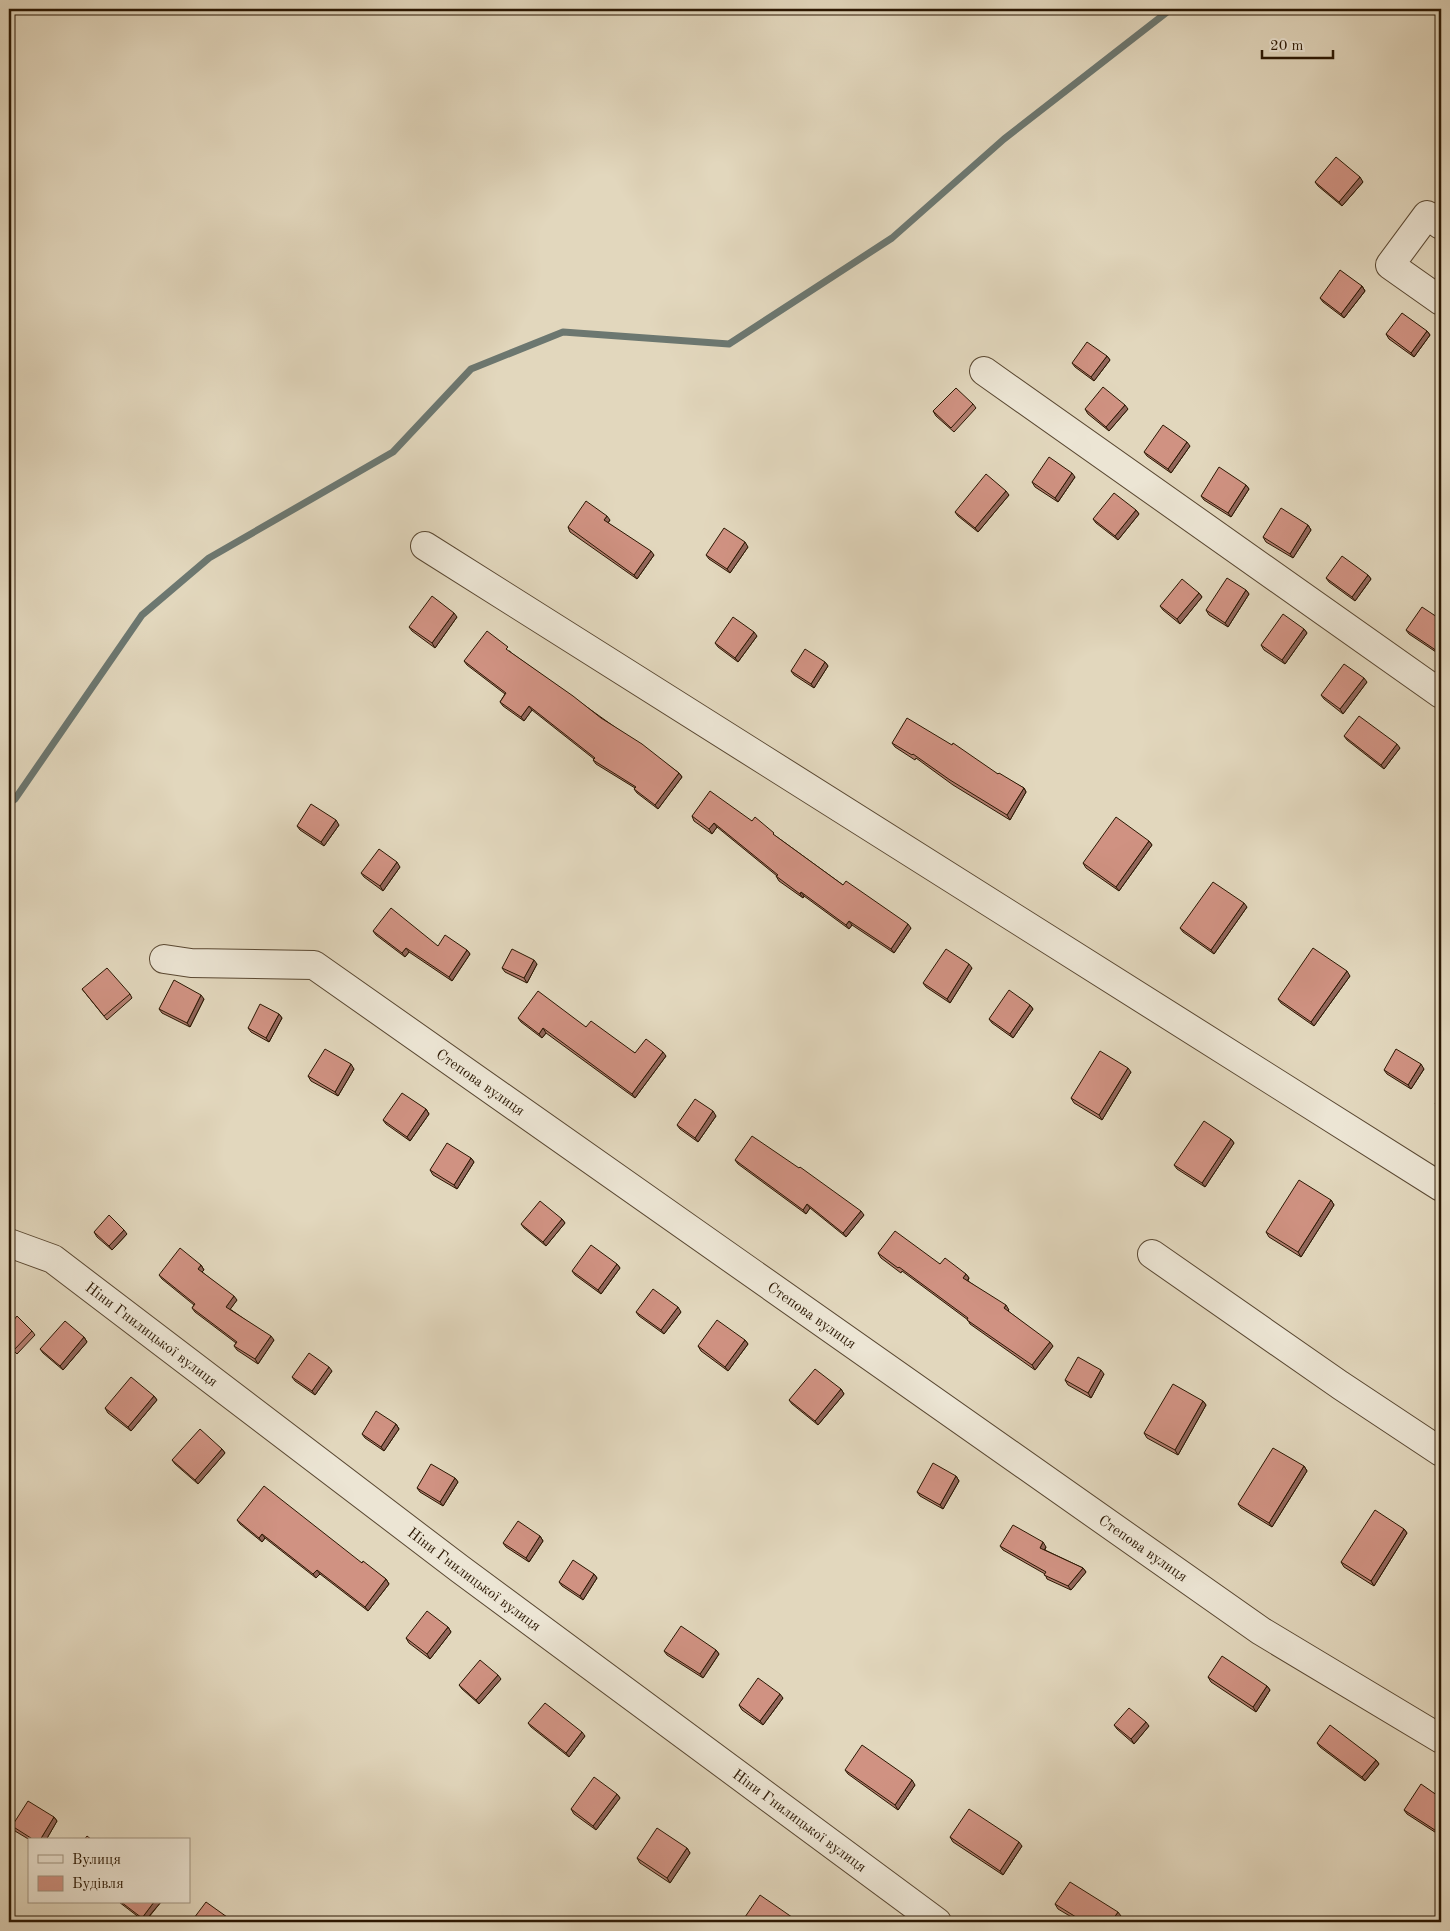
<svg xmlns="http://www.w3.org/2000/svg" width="1450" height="1931" font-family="'Old Standard TT',serif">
<rect width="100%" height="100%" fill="#e2d7bd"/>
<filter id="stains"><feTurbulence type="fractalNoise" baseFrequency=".004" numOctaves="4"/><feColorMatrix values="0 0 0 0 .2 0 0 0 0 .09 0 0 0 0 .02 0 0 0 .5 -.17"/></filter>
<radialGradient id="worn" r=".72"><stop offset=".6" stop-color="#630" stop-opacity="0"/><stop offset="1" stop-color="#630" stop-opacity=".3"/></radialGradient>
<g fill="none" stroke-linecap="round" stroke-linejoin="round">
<polyline stroke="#6c7770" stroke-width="7" points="9,803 15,799 142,615 209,558 393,452 471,369 563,332 729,344 892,238 1004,139 1171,9"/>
<defs>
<g id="minor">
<polyline points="1441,225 1427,215 1390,265 1441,301"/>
<polyline points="984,371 1441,694"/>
<polyline points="425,546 1441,1187"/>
<path id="s1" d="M164 959 191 963 314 965 1261 1631 1441 1739"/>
<path id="s2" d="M9 1243 53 1259 460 1569 937 1922"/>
<polyline points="1152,1254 1340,1385 1441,1452"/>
</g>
</defs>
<use href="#minor" stroke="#594731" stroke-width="30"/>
<use href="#minor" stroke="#ece5d4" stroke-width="28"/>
</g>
<g fill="#b37e70" stroke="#2b1702">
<polygon points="1315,182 1363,182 1342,206 1318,186"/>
<polygon points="1362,286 1365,291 1344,318 1323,302 1320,298"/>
<polygon points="1427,331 1430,335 1414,357 1389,339 1386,334"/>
<polygon points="1107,356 1110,360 1094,381 1075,367 1072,363"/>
<polygon points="973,404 976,408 954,432 936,416 933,411"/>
<polygon points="1085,409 1128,409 1109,431 1088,414"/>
<polygon points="1190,446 1171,473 1147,456 1144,452"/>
<polygon points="1075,477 1058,502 1035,487 1032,482"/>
<polygon points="1246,485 1249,489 1231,517 1204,500 1201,496"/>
<polygon points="1009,495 978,532 958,516 955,512"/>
<polygon points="1136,510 1139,514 1118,540 1096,523 1093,519"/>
<polygon points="610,520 608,523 654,555 637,579 570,532 568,527"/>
<polygon points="1308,525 1311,530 1293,558 1266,542 1263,537"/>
<polygon points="748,547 730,573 709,559 706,555"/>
<polygon points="1368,575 1371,579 1355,601 1329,582 1326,578"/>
<polygon points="1246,590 1249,594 1228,627 1209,615 1206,610"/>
<polygon points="1199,593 1202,597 1180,624 1163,610 1160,606"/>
<polygon points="457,617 435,648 412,631 409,627"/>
<polygon points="1441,621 1441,663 1437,658 1439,654 1409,634 1406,630"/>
<polygon points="1304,629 1307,633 1285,664 1264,650 1261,645"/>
<polygon points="757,636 738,662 718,647 715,643"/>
<polygon points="510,651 510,652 679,773 682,777 658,809 637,793 634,789 635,788 596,764 593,760 594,759 532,710 524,721 503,706 500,702 505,694 467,665 464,661"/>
<polygon points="825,662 828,666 814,688 794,675 791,671"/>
<polygon points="1367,682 1343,714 1324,699 1321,695"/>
<polygon points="1344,736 1400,748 1384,769 1347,740"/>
<polygon points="892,743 998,774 1024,788 1026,792 1010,820 953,785 916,758 915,760 895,747"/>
<polygon points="692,816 752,821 777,837 843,885 911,928 894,953 852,925 849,929 804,896 803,898 779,881 776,876 777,876 717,827 712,834 694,821"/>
<polygon points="339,825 324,846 300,830 297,826"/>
<polygon points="1149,841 1152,845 1119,891 1086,868 1083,863"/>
<polygon points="400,867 383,891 364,877 361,873"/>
<polygon points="1247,907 1214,954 1183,932 1180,928"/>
<polygon points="373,931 438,946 467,950 470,954 452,981 409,952 405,957 376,935"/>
<polygon points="537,964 527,983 505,972 502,968"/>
<polygon points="972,968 950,1003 926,987 923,983"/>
<polygon points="1350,976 1314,1026 1281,1003 1278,999"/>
<polygon points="82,989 130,994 132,998 107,1020"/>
<polygon points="204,999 190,1027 162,1013 159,1009"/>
<polygon points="1030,1005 1033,1009 1013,1038 992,1023 989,1019"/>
<polygon points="279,1014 282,1018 269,1042 251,1032 248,1028"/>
<polygon points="518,1018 586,1027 635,1053 666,1056 635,1098 546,1033 542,1038 521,1022"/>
<polygon points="354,1069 338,1096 311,1081 308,1076"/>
<polygon points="1424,1069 1411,1089 1387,1074 1384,1070"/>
<polygon points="1131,1072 1102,1120 1074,1103 1071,1098"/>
<polygon points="426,1109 429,1114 410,1141 386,1124 383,1120"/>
<polygon points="716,1116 698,1142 680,1129 677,1125"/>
<polygon points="1231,1139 1234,1143 1205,1187 1177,1169 1174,1165"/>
<polygon points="471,1158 474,1162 457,1189 433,1175 430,1170"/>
<polygon points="735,1160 864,1215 846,1237 810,1208 806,1214 738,1164"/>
<polygon points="1331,1200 1334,1205 1301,1257 1269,1237 1266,1232"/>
<polygon points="562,1219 565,1223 546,1246 524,1228 521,1224"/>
<polygon points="94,1232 127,1234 112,1250 97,1237"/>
<polygon points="878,1253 940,1264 966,1274 969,1278 968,1281 1009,1310 1008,1311 1053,1346 1035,1370 970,1324 968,1320 902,1271 901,1273 881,1258"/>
<polygon points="617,1264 620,1268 601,1294 575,1275 572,1271"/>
<polygon points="201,1265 204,1270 202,1272 237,1300 230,1309 274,1340 258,1364 237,1350 234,1346 236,1343 195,1312 192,1308 194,1305 162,1279 159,1275"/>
<polygon points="636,1312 681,1312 664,1334 639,1316"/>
<polygon points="9,1326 32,1331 35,1335 17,1354 9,1346"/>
<polygon points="84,1337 87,1342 63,1370 43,1353 40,1349"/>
<polygon points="745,1340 748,1344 728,1371 701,1351 698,1346"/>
<polygon points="332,1371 315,1395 295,1381 292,1377"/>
<polygon points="1104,1374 1091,1398 1068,1385 1065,1380"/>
<polygon points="841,1389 844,1394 818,1425 792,1404 789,1400"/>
<polygon points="154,1396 157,1400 131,1431 108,1413 105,1408"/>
<polygon points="1203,1401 1206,1405 1178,1455 1147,1438 1144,1433"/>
<polygon points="396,1424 399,1429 384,1451 365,1438 362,1434"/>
<polygon points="222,1449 225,1453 198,1484 175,1464 172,1460"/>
<polygon points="1304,1466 1307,1471 1272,1527 1241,1508 1238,1504"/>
<polygon points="956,1476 959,1481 943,1509 920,1496 917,1492"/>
<polygon points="455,1478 458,1482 443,1506 420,1492 417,1488"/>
<polygon points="237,1520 362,1563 386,1579 389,1584 368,1611 320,1574 316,1578 265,1538 262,1542 240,1524"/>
<polygon points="1404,1529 1407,1533 1374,1586 1344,1567 1341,1562"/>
<polygon points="540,1536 543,1541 529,1562 506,1547 503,1543"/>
<polygon points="1000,1546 1046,1547 1045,1550 1083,1568 1086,1572 1071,1590 1047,1579 1045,1574 1003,1550"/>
<polygon points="594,1574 597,1578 583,1600 562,1586 559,1582"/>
<polygon points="448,1627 451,1632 430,1659 409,1643 406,1638"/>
<polygon points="716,1650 719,1654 703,1678 667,1655 664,1651"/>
<polygon points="1208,1677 1267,1686 1270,1690 1256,1712 1211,1682"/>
<polygon points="501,1679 479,1704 462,1689 459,1685"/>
<polygon points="783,1698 763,1725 742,1710 739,1705"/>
<polygon points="528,1723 585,1736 569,1757 531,1727"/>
<polygon points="1114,1725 1149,1726 1134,1744 1117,1729"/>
<polygon points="1317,1743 1376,1760 1379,1764 1365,1781 1320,1747"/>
<polygon points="845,1770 915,1785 898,1810 848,1774"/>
<polygon points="617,1794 620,1798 596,1830 574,1814 571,1809"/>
<polygon points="1441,1798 1441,1836 1407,1814 1404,1810"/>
<polygon points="54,1817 57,1821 46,1840 30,1840 15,1831 12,1826"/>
<polygon points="950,1837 1022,1846 1003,1875 953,1842"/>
<polygon points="687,1848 690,1853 670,1883 640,1863 637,1858"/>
<polygon points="119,1902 161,1902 145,1922"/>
<polygon points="1055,1904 1121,1916 1117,1922 1080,1922 1058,1909"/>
</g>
<g fill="#92665b" stroke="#2b1702">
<polygon points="1360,177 1363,182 1342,206 1339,202"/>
<polygon points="1362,286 1365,291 1344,318 1341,314"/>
<polygon points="1427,331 1430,335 1414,357 1411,353"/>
<polygon points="1107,356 1110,360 1094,381 1091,377"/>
<polygon points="1125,405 1128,409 1109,431 1106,427"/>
<polygon points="1187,442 1190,446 1171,473 1168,469"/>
<polygon points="1072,473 1075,477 1058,502 1055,498"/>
<polygon points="1246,485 1249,489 1231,517 1228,513"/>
<polygon points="1006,491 1009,495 978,532 975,528"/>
<polygon points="1136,510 1139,514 1118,540 1115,536"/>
<polygon points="607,516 610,520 607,524 604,520"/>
<polygon points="1308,525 1311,530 1293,558 1290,554"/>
<polygon points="745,542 748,547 730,573 727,569"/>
<polygon points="651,551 654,555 637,579 634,575"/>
<polygon points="1368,575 1371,579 1355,601 1352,597"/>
<polygon points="1246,590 1249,594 1228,627 1225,623"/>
<polygon points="1199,593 1202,597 1180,624 1177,619"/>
<polygon points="454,613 457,617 435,648 432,643"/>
<polygon points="1304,629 1307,633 1285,664 1282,660"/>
<polygon points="754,632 757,636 738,662 735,658"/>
<polygon points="825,662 828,666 814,688 811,684"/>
<polygon points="1364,678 1367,682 1343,714 1340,709"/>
<polygon points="529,706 532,710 524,721 521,717"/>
<polygon points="1397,744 1400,748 1384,769 1381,765"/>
<polygon points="679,773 682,777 658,809 655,805"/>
<polygon points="1024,788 1026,792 1010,820 1007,815"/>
<polygon points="336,820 339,825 324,846 321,842"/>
<polygon points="714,823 717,827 712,834 709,829"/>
<polygon points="1149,841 1152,845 1119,891 1116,887"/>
<polygon points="397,862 400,867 383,891 380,886"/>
<polygon points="801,892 804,896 803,898 800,894"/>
<polygon points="1244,903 1247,907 1214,954 1211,950"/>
<polygon points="849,921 852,925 849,929 846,925"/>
<polygon points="908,924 911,928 894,953 891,949"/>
<polygon points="406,948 409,952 405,957 402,953"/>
<polygon points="467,950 470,954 452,981 449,977"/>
<polygon points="534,960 537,964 527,983 524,978"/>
<polygon points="969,964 972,968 950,1003 947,999"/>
<polygon points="1347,971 1350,976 1314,1026 1311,1022"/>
<polygon points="201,995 204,999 190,1027 187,1023"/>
<polygon points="1030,1005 1033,1009 1013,1038 1010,1034"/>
<polygon points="279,1014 282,1018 269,1042 266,1038"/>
<polygon points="543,1028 546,1033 542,1038 539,1034"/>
<polygon points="663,1052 666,1056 635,1098 632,1094"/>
<polygon points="351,1064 354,1069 338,1096 335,1092"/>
<polygon points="1421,1064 1424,1069 1411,1089 1408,1085"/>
<polygon points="1128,1068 1131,1072 1102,1120 1099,1115"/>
<polygon points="426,1109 429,1114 410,1141 407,1137"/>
<polygon points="713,1111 716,1116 698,1142 695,1138"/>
<polygon points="1231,1139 1234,1143 1205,1187 1202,1183"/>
<polygon points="471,1158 474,1162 457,1189 454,1185"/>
<polygon points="1331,1200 1334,1205 1301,1257 1298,1252"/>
<polygon points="807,1204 810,1208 806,1214 803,1210"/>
<polygon points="861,1211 864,1215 846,1237 843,1233"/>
<polygon points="562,1219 565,1223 546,1246 543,1242"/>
<polygon points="124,1230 127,1234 112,1250 109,1246"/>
<polygon points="617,1264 620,1268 601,1294 598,1290"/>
<polygon points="201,1265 204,1270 201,1273 198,1269"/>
<polygon points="966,1274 969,1278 966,1282 963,1278"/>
<polygon points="234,1296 237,1300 229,1311 226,1307"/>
<polygon points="1006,1305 1009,1310 1007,1312 1004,1308"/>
<polygon points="678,1307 681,1312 664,1334 661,1330"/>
<polygon points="271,1336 274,1340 258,1364 255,1359"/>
<polygon points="84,1337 87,1342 63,1370 60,1366"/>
<polygon points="745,1340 748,1344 728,1371 725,1367"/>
<polygon points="1050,1342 1053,1346 1035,1370 1032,1365"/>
<polygon points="329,1367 332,1371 315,1395 312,1391"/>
<polygon points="1101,1370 1104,1374 1091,1398 1088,1393"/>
<polygon points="841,1389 844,1394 818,1425 815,1421"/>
<polygon points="154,1396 157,1400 131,1431 128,1427"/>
<polygon points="1203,1401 1206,1405 1178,1455 1175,1450"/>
<polygon points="396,1424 399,1429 384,1451 381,1447"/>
<polygon points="222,1449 225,1453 198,1484 195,1480"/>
<polygon points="1304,1466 1307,1471 1272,1527 1269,1523"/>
<polygon points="956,1476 959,1481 943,1509 940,1505"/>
<polygon points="455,1478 458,1482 443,1506 440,1502"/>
<polygon points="1404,1529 1407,1533 1374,1586 1371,1581"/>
<polygon points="262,1534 265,1538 262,1542 259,1538"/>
<polygon points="540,1536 543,1541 529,1562 526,1558"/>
<polygon points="1043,1542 1046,1547 1043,1552 1040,1548"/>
<polygon points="1083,1568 1086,1572 1071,1590 1068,1586"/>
<polygon points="317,1570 320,1574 316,1578 313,1574"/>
<polygon points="594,1574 597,1578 583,1600 580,1596"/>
<polygon points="386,1579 389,1584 368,1611 365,1607"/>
<polygon points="448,1627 451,1632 430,1659 427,1654"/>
<polygon points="716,1650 719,1654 703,1678 700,1674"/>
<polygon points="498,1675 501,1679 479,1704 476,1700"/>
<polygon points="1267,1686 1270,1690 1256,1712 1253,1707"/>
<polygon points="780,1694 783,1698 763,1725 760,1721"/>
<polygon points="1146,1722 1149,1726 1134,1744 1131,1739"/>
<polygon points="582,1732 585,1736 569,1757 566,1753"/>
<polygon points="1376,1760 1379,1764 1365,1781 1362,1777"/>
<polygon points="912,1780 915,1785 898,1810 895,1805"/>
<polygon points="617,1794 620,1798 596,1830 593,1826"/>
<polygon points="54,1817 57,1821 46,1840 40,1840"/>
<polygon points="1019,1842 1022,1846 1003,1875 1000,1871"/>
<polygon points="687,1848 690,1853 670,1883 667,1878"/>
<polygon points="154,1902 161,1902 144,1922 142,1918"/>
<polygon points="1118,1912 1121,1916 1117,1922 1111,1922"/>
</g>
<g fill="#d09282" stroke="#2b1702">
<polygon points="1336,157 1360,177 1339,202 1315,182"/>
<polygon points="1340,270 1362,286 1341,314 1320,298"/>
<polygon points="1402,313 1427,331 1411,353 1386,334"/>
<polygon points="1087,342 1107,356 1091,377 1072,363"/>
<polygon points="1103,387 1125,405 1106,427 1085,409"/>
<polygon points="956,388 973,404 951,428 933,411"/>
<polygon points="1163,425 1187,442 1168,469 1144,452"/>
<polygon points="1049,457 1072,473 1055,498 1032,482"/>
<polygon points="1219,467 1246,485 1228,513 1201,496"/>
<polygon points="986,474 1006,491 975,528 955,512"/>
<polygon points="1114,493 1136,510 1115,536 1093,519"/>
<polygon points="586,501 607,516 604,520 651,551 634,575 568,527"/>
<polygon points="1281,508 1308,525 1290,554 1263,537"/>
<polygon points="724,528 745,542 727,569 706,555"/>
<polygon points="1342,556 1368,575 1352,597 1326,578"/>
<polygon points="1227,578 1246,590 1225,623 1206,610"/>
<polygon points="1182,579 1199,593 1177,619 1160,606"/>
<polygon points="432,596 454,613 432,643 409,627"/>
<polygon points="1422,607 1440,619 1439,621 1441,622 1441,660 1437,658 1440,653 1406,630"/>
<polygon points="1283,614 1304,629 1282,660 1261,645"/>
<polygon points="733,617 754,632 735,658 715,643"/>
<polygon points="487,631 508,647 506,649 573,696 601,718 642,744 679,773 655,805 634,789 636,787 593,760 595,758 529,706 521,717 500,702 506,693 464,661"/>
<polygon points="805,649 825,662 811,684 791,671"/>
<polygon points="1344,664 1364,678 1340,709 1321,695"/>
<polygon points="1359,716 1397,744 1381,765 1344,736"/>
<polygon points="907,718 952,745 953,743 998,774 999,773 1024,788 1007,815 950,780 913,754 912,755 892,743"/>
<polygon points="710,791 752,821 755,817 774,833 773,834 843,885 846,881 908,924 891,949 849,921 846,925 801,892 800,894 776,876 778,875 714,823 709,829 692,816"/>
<polygon points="311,804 336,820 321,842 297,826"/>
<polygon points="1116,817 1149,841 1116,887 1083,863"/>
<polygon points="379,849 397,862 380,886 361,873"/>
<polygon points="1213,882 1244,903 1211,950 1180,928"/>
<polygon points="391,908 438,946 445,935 467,950 449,977 406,948 402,953 373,931"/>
<polygon points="1313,948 1347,971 1311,1022 1278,999"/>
<polygon points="512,949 534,960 524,978 502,968"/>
<polygon points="946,949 969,964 947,999 923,983"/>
<polygon points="107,968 130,994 104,1016 82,989"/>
<polygon points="174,980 201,995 187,1023 159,1009"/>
<polygon points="1009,990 1030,1005 1010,1034 989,1019"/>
<polygon points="538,991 586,1027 591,1021 635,1053 646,1039 663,1052 632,1094 543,1028 539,1034 518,1018"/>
<polygon points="260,1004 279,1014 266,1038 248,1028"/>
<polygon points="325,1049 351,1064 335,1092 308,1076"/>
<polygon points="1396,1049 1421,1064 1408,1085 1384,1070"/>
<polygon points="1100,1051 1128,1068 1099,1115 1071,1098"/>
<polygon points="402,1093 426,1109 407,1137 383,1120"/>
<polygon points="1441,1096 1441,1109 1435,1104"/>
<polygon points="695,1099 713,1111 695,1138 677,1125"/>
<polygon points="1204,1121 1231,1139 1202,1183 1174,1165"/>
<polygon points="752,1136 799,1168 800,1167 861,1211 843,1233 807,1204 803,1210 735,1160"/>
<polygon points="447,1143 471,1158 454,1185 430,1170"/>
<polygon points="1299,1180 1331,1200 1298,1252 1266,1232"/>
<polygon points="540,1201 562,1219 543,1242 521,1224"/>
<polygon points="109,1215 124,1230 109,1246 94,1232"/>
<polygon points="895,1231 940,1264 945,1258 966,1274 963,1278 1006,1305 1004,1308 1050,1342 1032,1365 967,1320 968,1318 899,1267 898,1268 878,1253"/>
<polygon points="591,1245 617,1264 598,1290 572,1271"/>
<polygon points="180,1248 201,1265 198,1269 234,1296 226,1307 271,1336 255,1359 234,1346 237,1342 192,1308 195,1304 159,1275"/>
<polygon points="653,1289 678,1307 661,1330 636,1312"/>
<polygon points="17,1316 32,1331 14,1350 9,1344 9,1326"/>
<polygon points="717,1320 745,1340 725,1367 698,1346"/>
<polygon points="65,1321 84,1337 60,1366 40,1349"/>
<polygon points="309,1353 329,1367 312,1391 292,1377"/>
<polygon points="1078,1357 1101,1370 1088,1393 1065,1380"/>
<polygon points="815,1369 841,1389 815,1421 789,1400"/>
<polygon points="131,1377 154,1396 128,1427 105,1408"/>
<polygon points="1173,1384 1203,1401 1175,1450 1144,1433"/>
<polygon points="376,1411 396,1424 381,1447 362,1434"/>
<polygon points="200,1429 222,1449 195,1480 172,1460"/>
<polygon points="1273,1448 1304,1466 1269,1523 1238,1504"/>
<polygon points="933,1463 956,1476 940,1505 917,1492"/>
<polygon points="431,1464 455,1478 440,1502 417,1488"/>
<polygon points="264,1486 362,1563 363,1561 386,1579 365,1607 317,1570 313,1574 262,1534 259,1538 237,1520"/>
<polygon points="1375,1510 1404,1529 1371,1581 1341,1562"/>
<polygon points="518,1521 540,1536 526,1558 503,1543"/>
<polygon points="1013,1525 1043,1542 1040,1548 1083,1568 1068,1586 1044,1575 1046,1572 1000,1546"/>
<polygon points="573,1560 594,1574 580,1596 559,1582"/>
<polygon points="427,1611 448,1627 427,1654 406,1638"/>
<polygon points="681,1626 716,1650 700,1674 664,1651"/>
<polygon points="1222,1656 1267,1686 1253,1707 1208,1677"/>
<polygon points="480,1660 498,1675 476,1700 459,1685"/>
<polygon points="758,1678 780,1694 760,1721 739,1705"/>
<polygon points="545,1703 582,1732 566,1753 528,1723"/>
<polygon points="1129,1708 1146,1722 1131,1739 1114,1725"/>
<polygon points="1330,1725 1376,1760 1362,1777 1317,1743"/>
<polygon points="862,1745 912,1780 895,1805 845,1770"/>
<polygon points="594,1777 617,1794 593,1826 571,1809"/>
<polygon points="1421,1784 1441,1798 1441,1834 1404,1810"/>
<polygon points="28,1801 54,1817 40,1840 34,1840 12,1826"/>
<polygon points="969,1809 1019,1842 1000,1871 950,1837"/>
<polygon points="657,1828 687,1848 667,1878 637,1858"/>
<polygon points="87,1836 92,1840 84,1840"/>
<polygon points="1070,1882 1118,1912 1111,1922 1084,1922 1055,1904"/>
<polygon points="760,1895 799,1922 752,1922 745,1917"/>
<polygon points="121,1902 154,1902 142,1918"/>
<polygon points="206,1902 227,1917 227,1922 191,1922"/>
</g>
<g text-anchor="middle" stroke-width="4.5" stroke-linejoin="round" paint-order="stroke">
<g font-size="15" fill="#2b1702" stroke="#ece5d4">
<text dy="5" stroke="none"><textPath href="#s1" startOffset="354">Степова вулиця</textPath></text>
<text dy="5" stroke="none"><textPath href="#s1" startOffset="759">Степова вулиця</textPath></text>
<text dy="5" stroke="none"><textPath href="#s2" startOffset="171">Ніни Гнилицької вулиця</textPath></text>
<text dy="5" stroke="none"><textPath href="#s1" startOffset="1164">Степова вулиця</textPath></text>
<text dy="5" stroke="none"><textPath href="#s2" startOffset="576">Ніни Гнилицької вулиця</textPath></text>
<text dy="5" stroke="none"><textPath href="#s2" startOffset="981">Ніни Гнилицької вулиця</textPath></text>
</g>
</g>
<rect width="1450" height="1931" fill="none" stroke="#e2d7bd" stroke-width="30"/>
<rect x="10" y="10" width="1430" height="1911" fill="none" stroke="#2b1702" stroke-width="2.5"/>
<rect x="15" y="15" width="1420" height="1901" fill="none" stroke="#2b1702"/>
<rect x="28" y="1838" width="162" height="65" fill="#ece5d4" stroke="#9f9380"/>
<rect x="38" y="1855" width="25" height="8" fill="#ece5d4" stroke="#9f9380"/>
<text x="72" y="1864" font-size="15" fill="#2b1702">Вулиця</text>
<rect x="38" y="1876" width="25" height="15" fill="#d09282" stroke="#9f9380"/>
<text x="72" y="1888" font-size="15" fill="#2b1702">Будівля</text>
<path d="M1262 50v8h71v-8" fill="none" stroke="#2b1702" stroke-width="2.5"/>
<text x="1270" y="50" font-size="15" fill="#2b1702" stroke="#ece5d4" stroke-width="4" paint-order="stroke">20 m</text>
<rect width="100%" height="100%" filter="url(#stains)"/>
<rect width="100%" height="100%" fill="url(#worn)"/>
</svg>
